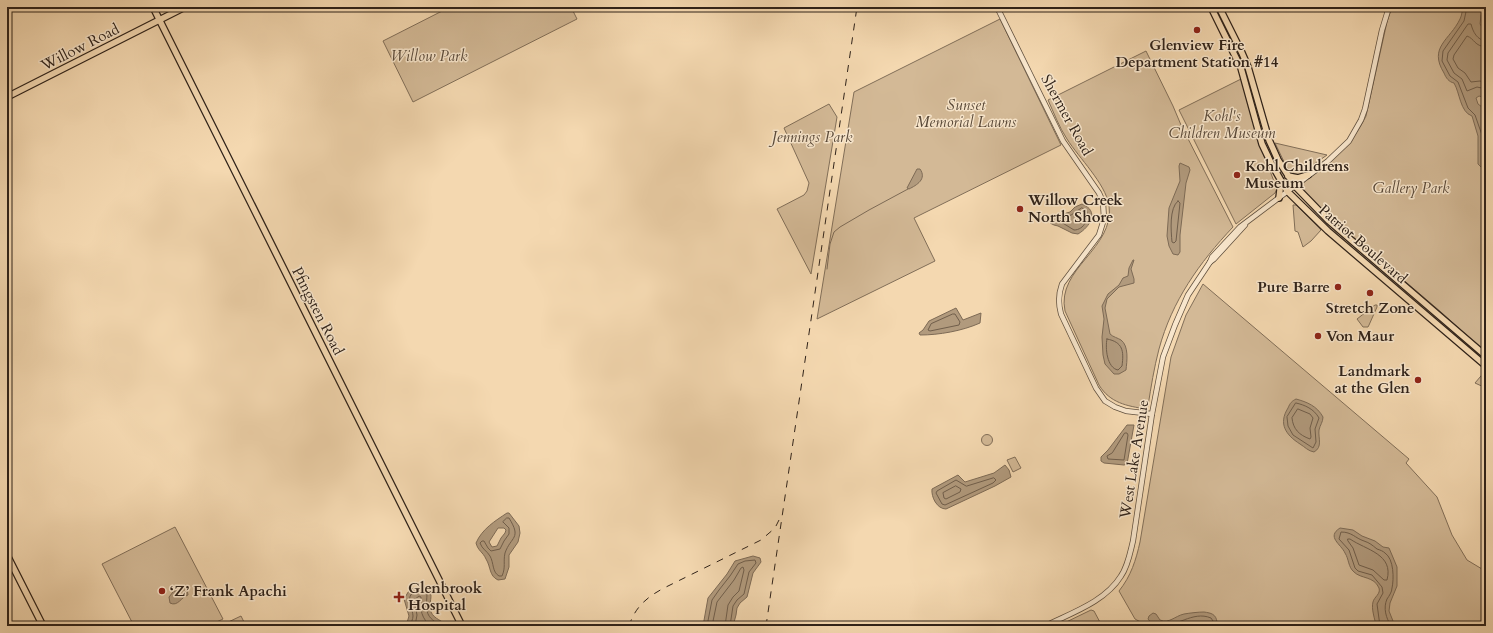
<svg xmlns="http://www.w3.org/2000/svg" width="1493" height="633" font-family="Cardo,serif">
<rect width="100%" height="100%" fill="#f4d8b0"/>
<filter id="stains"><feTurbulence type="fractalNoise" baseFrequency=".005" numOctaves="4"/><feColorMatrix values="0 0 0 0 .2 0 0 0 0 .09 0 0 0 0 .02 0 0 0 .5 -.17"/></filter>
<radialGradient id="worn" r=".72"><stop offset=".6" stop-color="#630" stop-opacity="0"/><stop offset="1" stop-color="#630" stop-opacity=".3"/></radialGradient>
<g fill="#d3b996" stroke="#816e58">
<polygon points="450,7 571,7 577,19 413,102 383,41"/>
<path d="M1392 7H1486V353L1441 312 1311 201 1298 187C1326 165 1350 149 1366 116L1387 22Z"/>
<polygon points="1000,19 1061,145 914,218 935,261 817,319 854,92"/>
<path d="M1146 51 1173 106 1181 125 1233 227C1199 263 1172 301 1159 349 1154 368 1151 387 1148 406L1146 409C1127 406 1110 403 1099 385L1065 311C1056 268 1115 249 1109 205 1105 183 1079 158 1067 139 1059 127 1054 113 1048 100Z"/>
<polygon points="1241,79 1263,153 1277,189 1275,193 1236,224 1179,110"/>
<polygon points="829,104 837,117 811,274 777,209 804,195 807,191 809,183 784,128"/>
<polygon points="1275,143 1327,155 1300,174 1295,175 1289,172"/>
<polygon points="1293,205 1296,205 1321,230 1311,241 1303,247 1298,232 1295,231"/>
<path d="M1203 284 1409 459 1406 463 1437 497 1452 535 1467 560 1482 569 1486 568V626H1148L1135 619 1119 591C1131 576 1136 560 1140 542L1171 357 1186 315Z"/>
<polygon points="1375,305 1377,305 1377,307 1369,325 1368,327 1363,327 1357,319"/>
<polygon points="1486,370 1486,388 1475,383"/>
<circle cx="987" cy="440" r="5.5"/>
<polygon points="1015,457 1021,468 1013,472 1007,460"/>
<polygon points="175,527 223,619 208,626 134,626 102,564"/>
<polygon points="1091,610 1094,611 1102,626 1058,626"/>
<polygon points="241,616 246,626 222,626 222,625"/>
</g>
<g fill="#b19a7d" stroke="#7d6a55" fill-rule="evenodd">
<path d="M1463 7H1486L1481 15 1480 24 1486 33V98L1479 96 1476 98 1478 104 1482 107 1485 105 1486 102V172L1478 164V136L1472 116C1460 112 1460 93 1454 83 1449 82 1446 78 1444 73 1428 47 1450 40 1460 19 1462 15 1462 11 1463 7Z"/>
<polygon points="1180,163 1189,167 1190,170 1186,183 1180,235 1180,252 1178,255 1173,254 1169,246 1167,236 1169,208 1180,181 1179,166"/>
<path d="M917 169H920C927 179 917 185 909 189L907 188Z"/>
<path d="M1082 204C1100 211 1090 227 1078 234L1072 233 1058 226 1054 225 1050 223 1048 220 1050 218 1070 212 1075 207Z"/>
<path d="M1133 260H1134L1131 269 1134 279V283L1119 287 1107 299 1105 308 1110 334C1113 337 1118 338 1121 340 1129 346 1127 361 1126 370L1119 374H1114L1105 364 1103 355 1102 337 1104 319 1102 306 1108 294 1119 285 1123 278 1128 276 1129 268Z"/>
<path d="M956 308 963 320 981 313 980 323C962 331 939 335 920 335L919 333 923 330 929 321Z"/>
<path d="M1296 399C1307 402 1317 406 1323 417 1323 422 1320 425 1319 430 1318 438 1323 447 1314 452 1308 451 1305 447 1300 444 1286 435 1278 424 1288 408 1290 403 1292 401 1296 399Z"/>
<polygon points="1127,425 1134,425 1127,464 1124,465 1104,463 1101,461 1101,457 1108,450"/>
<path d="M1005 465 1009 470 1011 477 995 486 946 509C937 509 931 497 932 489L958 475 965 482 994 473Z"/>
<path d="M507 513H509L519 526 520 533 518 542 509 555V567L505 579 498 580C489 576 491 567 486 559 483 552 478 551 476 543 482 529 495 521 507 513ZM498 528H504L506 530 505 533 501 538 497 546 492 547 489 542Z"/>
<path d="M1340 528 1353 530 1362 536 1375 541 1383 547 1389 548 1392 555 1397 567V586L1390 603 1389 611 1395 626H1376C1375 619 1371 609 1373 602 1374 597 1381 594 1379 588 1374 576 1361 579 1354 572 1348 567 1349 559 1345 553 1341 544 1326 537 1340 528Z"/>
<polygon points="753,556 760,558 761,562 753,573 747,597 740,603 737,608 736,615 733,626 703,626 708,598 727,574 735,561"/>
<path d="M424 586C437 594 427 601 431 612 434 619 443 621 448 626H406L409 616 404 599 410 589Z"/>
<path d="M182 588H186L187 589 188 595C181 597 178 607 170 603L169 597 173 592Z"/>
<path d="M1204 612C1211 613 1216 614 1217 622L1225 626H1222L1217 623 1215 626H1154L1148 619 1149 616 1153 613 1156 614 1160 620C1169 624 1175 616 1184 614 1190 613 1198 612 1204 612Z"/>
</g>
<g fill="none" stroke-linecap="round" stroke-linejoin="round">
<g stroke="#705e4b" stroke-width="1">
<polyline points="1467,7 1464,21 1443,51 1442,61 1450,76 1458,82 1468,108 1475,115 1482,135 1482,162 1486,167"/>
<path d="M1486 41C1477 40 1473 32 1471 24H1468L1448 53 1447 60 1454 73 1462 79 1467 91 1477 87 1486 89"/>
<path d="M1486 47C1474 46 1475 39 1467 36L1454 55 1453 59 1458 68 1465 73 1471 82 1480 81 1486 83"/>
<path d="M1178 201 1180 203 1176 241 1174 243 1172 242C1171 231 1169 208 1178 201Z"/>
<path d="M1082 208 1086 210C1090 218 1084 230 1074 230L1061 222V219L1071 215Z"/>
<polygon points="953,314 955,314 960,322 959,325 930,331 928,330 931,324"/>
<path d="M1107 339C1123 342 1124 351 1122 366L1118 370C1107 368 1105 348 1107 339Z"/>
<path d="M1296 403C1305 405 1314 409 1319 418L1315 429 1316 442 1313 448 1293 435 1288 426 1287 417Z"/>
<path d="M1298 409 1310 414 1313 418 1310 428 1311 437 1310 439C1299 435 1293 429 1292 418Z"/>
<polygon points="1125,433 1127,433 1128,435 1124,460 1108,459 1107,456 1112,453"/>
<polygon points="994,478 996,480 993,483 945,505 942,504 936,493 937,491 956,480 966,486"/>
<polygon points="956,486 961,489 960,492 946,499 944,498 943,493"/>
<path d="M507 518H509C522 539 511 536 505 553 503 562 506 567 502 576H499C492 572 494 563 490 556 487 551 482 549 480 543L482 541H484L488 548 491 551 500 549 504 541 509 534V528L503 522Z"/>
<path d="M1348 539H1350C1366 550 1394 554 1387 580H1384L1373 570 1359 565 1353 548 1348 541Z"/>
<path d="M410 626C411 623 413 619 413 616 412 604 402 593 422 590L427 594C426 612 425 617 442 626"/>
<path d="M415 626 417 615 414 600 419 596 421 597C419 608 422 620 431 626"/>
<polyline points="707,626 712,600 719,590 730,576 738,564 745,561 755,560 756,563 749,572 744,594 737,600 733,606 730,626"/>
<polyline points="712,626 717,602 734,580 741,568 743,567 744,570 739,591 733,597 728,605 725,626"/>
<path d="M1156 626 1158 624C1176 629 1192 610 1211 618L1213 621 1212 626"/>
<path d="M1380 626 1377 604 1383 593 1382 587 1372 575 1358 571 1355 568 1349 550 1339 539 1341 532C1352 532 1355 538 1364 541 1370 543 1372 545 1377 549 1380 550 1383 551 1385 553 1394 559 1394 579 1392 588 1392 592 1389 596 1387 599 1383 608 1386 618 1391 626"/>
</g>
<polyline stroke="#7d6a55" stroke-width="1" points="827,269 830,244 834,232 840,227 869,210 908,189"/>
<defs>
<g id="minor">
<path d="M997 7 1063 141 1099 193 1103 202 1104 219 1099 235 1062 284C1058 295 1058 303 1061 314L1096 388 1105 401 1115 407 1126 411 1152 414"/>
<polyline points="1210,262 1214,259 1245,225"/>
<path d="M1045 626C1071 613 1105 602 1121 576 1128 566 1130 553 1133 541L1152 414 1163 357 1175 325 1188 295 1210 262 1212 257 1240 227 1328 161 1349 141 1361 120 1365 109 1382 30 1389 7"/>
</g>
<g id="major">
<polyline points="153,7 462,626"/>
<polyline points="1211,7 1241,68 1262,144 1272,165 1287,191 1328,231 1486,366"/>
<polyline points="1219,7 1242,53 1248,67 1269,140 1278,160 1295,186 1329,221 1486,356"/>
<polyline points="7,97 185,7"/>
<polyline points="1288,176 1298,178 1308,175"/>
<polyline points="1279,198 1281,182"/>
<polyline points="7,555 43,626"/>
</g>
</defs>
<use href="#minor" stroke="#60503f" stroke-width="6"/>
<use href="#major" stroke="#2f2219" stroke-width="8"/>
<use href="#minor" stroke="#f8e6cc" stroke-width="4.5"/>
<use href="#major" stroke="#f4d8b0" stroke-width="5.5"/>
<g stroke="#2f2219" stroke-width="1" stroke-dasharray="7 7" stroke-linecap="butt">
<path d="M629 626C635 607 647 597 664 588L761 540 775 528 779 520"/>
<polyline points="766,626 857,7"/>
</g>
</g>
<g fill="#8f2418" stroke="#f8e6cc" stroke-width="1.5">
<circle cx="1197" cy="30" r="4"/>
<circle cx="1237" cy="175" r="4"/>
<circle cx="1020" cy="209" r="4"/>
<circle cx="1338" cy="287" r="4"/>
<circle cx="1370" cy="293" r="4"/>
<circle cx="1318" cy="336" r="4"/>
<circle cx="1418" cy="380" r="4"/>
<circle cx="162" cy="591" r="4"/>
<path d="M397 591h4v4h4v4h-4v4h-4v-4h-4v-4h4z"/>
</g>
<g text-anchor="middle" stroke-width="3" stroke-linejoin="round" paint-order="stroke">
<g font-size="15" font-weight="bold" fill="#2f2219" stroke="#f8e6cc" text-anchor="start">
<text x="1197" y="50" text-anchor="middle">Glenview Fire<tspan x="1197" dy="17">Department Station #14</tspan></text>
<text x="1245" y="171">Kohl Childrens<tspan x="1245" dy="17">Museum</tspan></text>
<text x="1028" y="205">Willow Creek<tspan x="1028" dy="17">North Shore</tspan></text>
<text x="1330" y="292" text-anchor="end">Pure Barre</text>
<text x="1370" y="313" text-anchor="middle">Stretch Zone</text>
<text x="1326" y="341">Von Maur</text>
<text x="1410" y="376" text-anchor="end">Landmark<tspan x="1410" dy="17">at the Glen</tspan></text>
<text x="408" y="593">Glenbrook<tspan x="408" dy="17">Hospital</tspan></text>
<text x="170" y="596">‘Z’ Frank Apachi</text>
</g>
<g font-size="15" fill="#2f2219" stroke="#f8e6cc">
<text transform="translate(80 47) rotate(-27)" y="5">Willow Road</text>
<text transform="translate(1067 115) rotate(61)" y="5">Shermer Road</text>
<text transform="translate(1363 244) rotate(41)" y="5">Patriot Boulevard</text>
<text transform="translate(318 311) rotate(63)" y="5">Pfingsten Road</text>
<text transform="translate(1134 459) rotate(-81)" y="5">West Lake Avenue</text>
</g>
<g font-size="15" font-style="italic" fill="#584838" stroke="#f8e6cc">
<text x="429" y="61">Willow Park</text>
<text x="966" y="110">Sunset<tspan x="966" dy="17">Memorial Lawns</tspan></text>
<text x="1222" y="121">Kohl's<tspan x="1222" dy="17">Children Museum</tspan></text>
<text x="812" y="142">Jennings Park</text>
<text x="1411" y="193">Gallery Park</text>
</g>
</g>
<rect width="1493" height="633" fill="none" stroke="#f4d8b0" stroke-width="24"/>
<rect x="8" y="8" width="1477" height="617" fill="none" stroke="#2f2219" stroke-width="2"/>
<rect x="12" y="12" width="1469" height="609" fill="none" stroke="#2f2219"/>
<rect width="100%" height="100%" filter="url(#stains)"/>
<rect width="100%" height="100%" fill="url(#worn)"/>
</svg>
